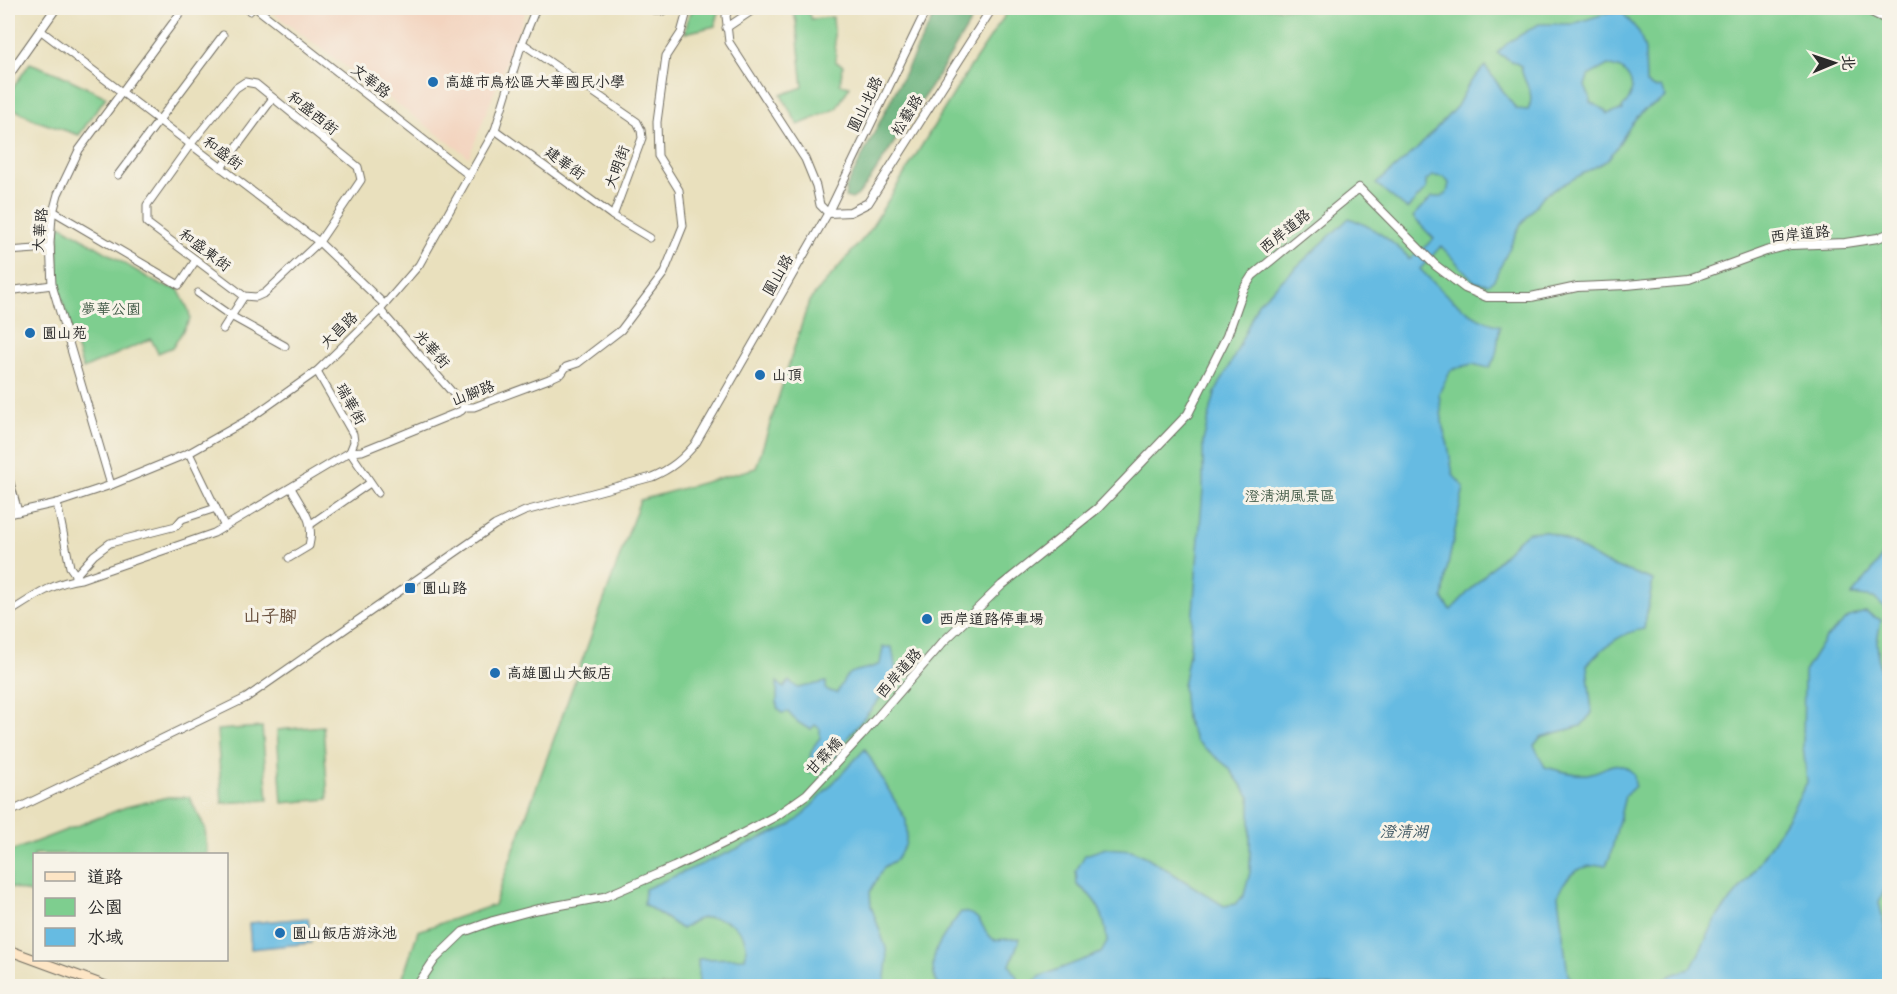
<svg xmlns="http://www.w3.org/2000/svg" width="1897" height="994" font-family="'Playpen Sans','LXGW WenKai TC',sans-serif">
<rect width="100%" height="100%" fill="#f7f3e8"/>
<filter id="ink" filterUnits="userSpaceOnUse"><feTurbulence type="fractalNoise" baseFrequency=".0167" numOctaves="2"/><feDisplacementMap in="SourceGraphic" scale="12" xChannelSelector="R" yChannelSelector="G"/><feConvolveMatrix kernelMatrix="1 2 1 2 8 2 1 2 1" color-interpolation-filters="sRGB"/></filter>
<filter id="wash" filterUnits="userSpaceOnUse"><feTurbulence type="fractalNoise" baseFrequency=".008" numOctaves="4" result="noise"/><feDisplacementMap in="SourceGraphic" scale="24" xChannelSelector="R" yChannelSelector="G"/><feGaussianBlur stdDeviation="1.35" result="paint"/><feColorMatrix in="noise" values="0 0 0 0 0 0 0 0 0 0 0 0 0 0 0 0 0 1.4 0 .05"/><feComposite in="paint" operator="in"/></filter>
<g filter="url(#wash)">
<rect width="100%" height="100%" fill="#e9e0bd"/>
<polygon fill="#f3d4bf" points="266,8 527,8 469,157"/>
<g fill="#7ece8f" stroke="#547c5d" stroke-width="1.5">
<polygon points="695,8 720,8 715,26 685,33 689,15"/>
<polygon points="792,8 808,8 807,10 811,19 833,17 836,62 843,65 840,84 850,86 836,109 798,125 781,95 803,87 796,21"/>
<polygon points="1010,8 1889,8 1889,986 400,986 418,931 494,905 640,500 756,468 809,301 868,233 967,72"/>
<polygon points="30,63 61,75 106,97 79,135 37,121 8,106 8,95"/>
<polygon points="59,224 160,285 178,289 189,311 190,319 173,347 158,353 151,339 83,369 57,283"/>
<polygon points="323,726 328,799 282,803 277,730"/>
<polygon points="262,727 268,800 222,803 217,730"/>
<polygon points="168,797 189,797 205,828 207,854 34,854 34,894 10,887 9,852 126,807"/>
</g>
<polygon fill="#66b17a" stroke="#486e52" stroke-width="1.5" points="938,8 979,8 942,69 869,181 858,195 852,199 845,197 846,188"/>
<g fill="#66bbe2" stroke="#487386" stroke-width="1.5" fill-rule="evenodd">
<path d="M1610 12H1622L1639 32 1645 50 1646 84 1654 88 1661 87 1665 97C1659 104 1648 106 1641 113 1626 127 1620 147 1606 161L1544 195 1520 226 1494 280 1488 284 1475 282 1441 246 1420 269C1442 292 1468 318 1500 326L1496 356 1489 368 1472 364 1451 370 1439 393 1443 428 1448 445 1453 475 1464 487 1447 570 1443 599 1451 610 1517 541 1528 532 1544 531 1559 536 1605 563 1653 580 1644 629C1621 632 1602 648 1587 665L1592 713 1581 726 1541 737 1534 745 1545 767C1557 770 1575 776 1587 774 1608 771 1614 754 1634 774L1635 786 1625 796 1610 857 1606 865C1580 865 1568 871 1558 895L1568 975 1579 986H939C922 959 944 935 961 912 984 914 978 927 994 940L1020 938 1010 965 1018 979 1028 986 1041 976 1101 953 1107 942C1105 917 1099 899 1077 885L1076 871 1085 855 1106 848 1131 850 1147 857 1224 906 1235 904 1244 895 1250 872V797L1228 767 1196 741 1186 719 1183 686 1190 648 1203 489V441L1215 393 1234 357 1258 303 1349 218C1373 227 1392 240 1410 259L1434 239 1413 217 1432 197H1441L1447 193 1449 183 1444 177 1433 176 1426 181V189L1407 209 1376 184 1416 150 1457 106 1469 84 1485 66 1516 109 1528 110C1537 92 1522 83 1521 66L1497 53 1510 41 1539 24H1573ZM1608 65C1612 67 1619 68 1622 70 1636 81 1634 97 1622 108L1623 110 1607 114 1605 110 1590 102V98L1585 86 1588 76Z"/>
<polygon points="1889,546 1889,612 1874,598 1852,595 1872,571"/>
<polygon points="1865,612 1881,620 1877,642 1879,665 1890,702 1889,880 1879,902 1889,946 1889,986 1646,986 1692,967 1717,917 1749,878 1787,819 1807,782 1803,746 1804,672 1824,640 1849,617"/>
<path d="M883 647H892L897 678 839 748V752L832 759 824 760 809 773C809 758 810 749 820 738V729L815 725 811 729C802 726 794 720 788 712L781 713 777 707V682L784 688 789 681 798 688 826 682V690L837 693C850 663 857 675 880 664Z"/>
<path d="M865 749 906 820 907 834 905 846 896 860 884 867 870 892 871 906 886 948 887 960 884 986H699L698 959 745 958C753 930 723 913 699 919 693 921 687 926 682 929L644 904 645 889 789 826 800 818Z"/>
<polygon points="308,918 311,943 251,949 249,923"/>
</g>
</g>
<g filter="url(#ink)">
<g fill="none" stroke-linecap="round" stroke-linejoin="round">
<defs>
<g id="minor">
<polyline points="245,8 250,11"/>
<polyline points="256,8 470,176"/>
<polyline points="648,8 655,11 663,11 665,8"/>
<polyline points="729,8 726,16 729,42 805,159 816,186 820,205 828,213"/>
<polyline points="726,28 756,8"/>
<polyline points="40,30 319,242 384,304"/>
<polyline points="522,43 637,122 641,130 642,138 613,216"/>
<polygon points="245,82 256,84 358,167 361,180 319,242 265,293 256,297 244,296 147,223 147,205 190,145 236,88"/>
<polyline points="495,130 613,216 650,238"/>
<polyline points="221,168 273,98"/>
<polyline points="118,175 223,35"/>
<polyline points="53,211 179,285 196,260"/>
<polyline points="8,251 50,248"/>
<polyline points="8,291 52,285"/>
<polyline points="198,293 231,316 285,346"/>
<polyline points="380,310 465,407"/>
<polyline points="223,329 244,296"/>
<polyline points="317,371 353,434 354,442 350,452"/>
<polyline points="350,452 378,493"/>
<polyline points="189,453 225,527"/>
<polyline points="8,475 18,512"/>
<polyline points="111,485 52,285 50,243 52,216 58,194 79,150 184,8"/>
<polyline points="57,503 70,567 77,577"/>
<polyline points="8,514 57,503 111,485 189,453 249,419 317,371 380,310 419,265 495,130 522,43 536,8"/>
<polyline points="311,524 370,483"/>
<path d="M289 558 309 546C315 520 303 510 291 488"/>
<polyline points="75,576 94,555 110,543 176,526 182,519 216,508"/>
<path d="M8 613C31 599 53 582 81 579L214 533 350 452 362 451 461 411 465 407H474L549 379 562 373 566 367 578 363 621 330 664 273 683 226 679 190 658 156 657 122 666 56 681 33 688 8"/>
<path d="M8 813 246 698 495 525 525 511 652 477C671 469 683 459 696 443L828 213 927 8"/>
</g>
<g id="tertiary">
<polyline points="1863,8 1890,21"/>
<polyline points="8,76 56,8"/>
<polyline points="828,213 850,212 868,203 992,8"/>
<polyline points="417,986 435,959 463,932 493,921 534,910 604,897 674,867 728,841 776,816 807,794 861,736 943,642 1002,585 1098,508 1188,414 1227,336 1243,290 1252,276 1359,188 1435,265 1465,288 1487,297 1531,297 1577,287 1627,285 1689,279 1766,251 1790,245 1845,243 1878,238 1890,233"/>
</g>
<g id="secondary">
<polyline points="8,950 106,986"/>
<polyline points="8,986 10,986"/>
</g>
</defs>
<use href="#minor" stroke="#6e6a5e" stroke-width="9"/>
<use href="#tertiary" stroke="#6e6a5e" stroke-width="10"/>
<use href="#secondary" stroke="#6e6a5e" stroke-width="11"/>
<use href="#minor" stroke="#fff" stroke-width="7"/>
<use href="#tertiary" stroke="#fff" stroke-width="8"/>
<use href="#secondary" stroke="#fde5c5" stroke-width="9"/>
</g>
</g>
<g fill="#1f6fb2" stroke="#f7f3e8" stroke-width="2">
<circle cx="433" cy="82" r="6"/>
<circle cx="30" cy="333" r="6"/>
<circle cx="760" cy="375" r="6"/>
<rect x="404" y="582" width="12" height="12" rx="3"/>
<circle cx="927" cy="619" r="6"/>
<circle cx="495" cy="673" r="6"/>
<circle cx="280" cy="933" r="6"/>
</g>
<g text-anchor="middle" stroke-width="6" stroke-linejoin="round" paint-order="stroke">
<g font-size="15" fill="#2b2b2b" stroke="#f7f3e8">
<text transform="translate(371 81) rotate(38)" y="5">文華路</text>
<text transform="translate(865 104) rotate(-64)" y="5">圓山北路</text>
<text transform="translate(313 113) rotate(39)" y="5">和盛西街</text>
<text transform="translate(907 115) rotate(-58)" y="5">松藝路</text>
<text transform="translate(223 153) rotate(37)" y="5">和盛街</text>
<text transform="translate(565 163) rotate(36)" y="5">建華街</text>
<text transform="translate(617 167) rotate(-70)" y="5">大明街</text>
<text transform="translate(40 230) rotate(-85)" y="5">大華路</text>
<text transform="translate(1285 231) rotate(-39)" y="5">西岸道路</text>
<text transform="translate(1800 234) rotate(-6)" y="5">西岸道路</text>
<text transform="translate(205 250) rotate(37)" y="5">和盛東街</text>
<text transform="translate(778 275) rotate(-60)" y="5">圓山路</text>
<text transform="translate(339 330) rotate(-44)" y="5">大昌路</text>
<text transform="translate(432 349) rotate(49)" y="5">光華街</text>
<text transform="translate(473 393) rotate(-21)" y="5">山腳路</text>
<text transform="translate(351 404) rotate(61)" y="5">瑞華街</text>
<text transform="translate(899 673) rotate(-49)" y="5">西岸道路</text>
<text transform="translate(824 756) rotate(-47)" y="5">甘霖橋</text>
</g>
<g font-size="15" fill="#2b2b2b" stroke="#f7f3e8" text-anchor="start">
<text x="445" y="87">高雄市鳥松區大華國民小學</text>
<text x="42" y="338">圓山苑</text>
<text x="772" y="380">山頂</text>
<text x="422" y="593">圓山路</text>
<text x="939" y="624">西岸道路停車場</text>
<text x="507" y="678">高雄圓山大飯店</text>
<text x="292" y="938">圓山飯店游泳池</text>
</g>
<g font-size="15" fill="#445c49" stroke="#f7f3e8">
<text x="111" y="314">夢華公園</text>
<text x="1290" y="501">澄清湖風景區</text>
</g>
<g font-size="16" font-style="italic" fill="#3d5662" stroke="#f7f3e8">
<text x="1404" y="837">澄清湖</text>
</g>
<g font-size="18" fill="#6a513e" stroke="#f7f3e8">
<text x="270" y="622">山子腳</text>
</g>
</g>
<rect width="1897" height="994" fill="none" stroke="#f7f3e8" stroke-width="30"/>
<rect x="33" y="853" width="195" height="108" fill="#f7f3e8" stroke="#a5a39c" stroke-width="1.5"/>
<rect x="45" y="872" width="30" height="9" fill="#fde5c5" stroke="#a5a39c" stroke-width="1.5"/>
<text x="87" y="883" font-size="18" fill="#2b2b2b">道路</text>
<rect x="45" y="898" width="30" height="18" fill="#7ece8f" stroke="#a5a39c" stroke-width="1.5"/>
<text x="87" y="913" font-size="18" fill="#2b2b2b">公園</text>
<rect x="45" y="928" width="30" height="18" fill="#66bbe2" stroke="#a5a39c" stroke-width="1.5"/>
<text x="87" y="943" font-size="18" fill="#2b2b2b">水域</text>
<g transform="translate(1834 63) rotate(88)" stroke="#f7f3e8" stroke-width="4.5" paint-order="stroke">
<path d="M0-4.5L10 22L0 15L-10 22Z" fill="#2b2b2b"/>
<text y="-9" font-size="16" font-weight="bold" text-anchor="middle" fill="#2b2b2b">北</text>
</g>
</svg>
